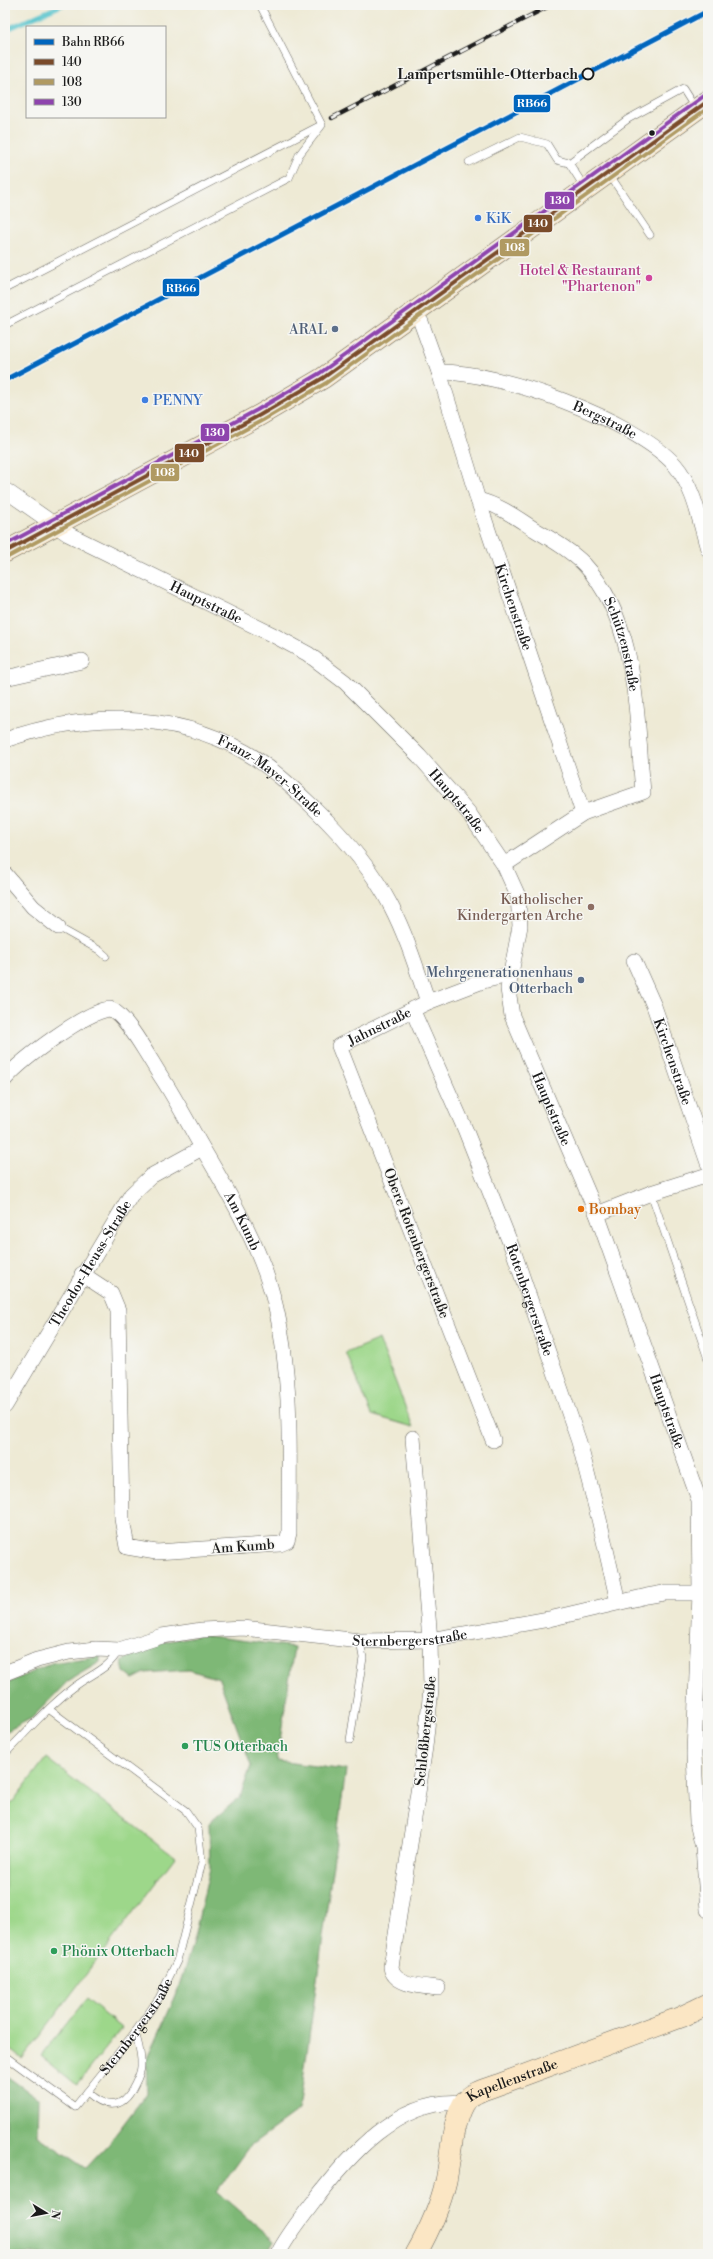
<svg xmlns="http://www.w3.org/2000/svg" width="713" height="2259" font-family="'Libre Bodoni',serif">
<rect width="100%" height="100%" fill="#f6f6f2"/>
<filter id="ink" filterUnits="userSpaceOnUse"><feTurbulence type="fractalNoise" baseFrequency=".025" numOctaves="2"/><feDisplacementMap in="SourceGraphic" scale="8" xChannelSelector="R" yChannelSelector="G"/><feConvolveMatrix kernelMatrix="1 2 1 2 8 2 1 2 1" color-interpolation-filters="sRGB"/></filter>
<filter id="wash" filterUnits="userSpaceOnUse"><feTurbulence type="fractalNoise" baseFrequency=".012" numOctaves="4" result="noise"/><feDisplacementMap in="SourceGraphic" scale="16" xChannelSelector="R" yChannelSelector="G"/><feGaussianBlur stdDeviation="0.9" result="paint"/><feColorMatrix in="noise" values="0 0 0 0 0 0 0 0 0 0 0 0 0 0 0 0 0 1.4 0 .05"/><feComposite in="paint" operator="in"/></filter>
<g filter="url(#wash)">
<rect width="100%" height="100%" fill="#eeead5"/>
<g fill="#9dd78a" stroke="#5c7a53">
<polygon points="379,1339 413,1427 372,1415 346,1353"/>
<polygon points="46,1758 175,1857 22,2059 5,2046 5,1812"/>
<polygon points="86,1999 122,2028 77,2085 41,2056"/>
</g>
<g fill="#7eb876" stroke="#4d6a49">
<polygon points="201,1635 294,1647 277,1761 346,1770 299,2110 251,2145 217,2192 274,2241 267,2254 5,2254 5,2075 39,2099 38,2136 85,2168 109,2143 147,2093 146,2062 176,1995 193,1942 210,1868 209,1823 240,1797 251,1766 219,1679 189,1670 145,1673 133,1679 124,1672 122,1661 157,1643"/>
<polygon points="100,1656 100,1662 68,1681 32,1718 5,1732 5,1684 52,1663"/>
</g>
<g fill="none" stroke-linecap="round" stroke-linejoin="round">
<polyline stroke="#55c3cc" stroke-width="5" points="5,30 62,5"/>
</g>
</g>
<g filter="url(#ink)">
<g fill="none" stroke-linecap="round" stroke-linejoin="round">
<defs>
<g id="lane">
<polyline points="469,162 520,137 547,144 557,160 569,163 628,119 683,89 695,108"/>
<polyline points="569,163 585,188"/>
<polyline points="609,174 650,235"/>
<polyline points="5,289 319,126"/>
<polyline points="5,325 289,178 299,155 322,125 260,5"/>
<polyline points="58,927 99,950 106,956"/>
<polyline points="651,1193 708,1359"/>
<polyline points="350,1740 363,1658 360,1641"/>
<path d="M5 1754C27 1731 49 1706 74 1687 92 1673 107 1671 119 1650"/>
<path id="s1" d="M5 2056 75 2107 135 2032 159 1998 177 1961 202 1862 198 1828 186 1811 50 1710"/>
<path d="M87 2092C105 2108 122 2111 134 2086 137 2080 141 2073 141 2066 142 2054 138 2043 135 2032"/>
</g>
<g id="street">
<path id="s2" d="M414 312 421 322 439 372 478 500 583 813"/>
<path id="s3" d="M439 372C499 371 635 420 675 465 694 487 700 522 708 549"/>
<path id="s4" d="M5 490 68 534 275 636 308 654 345 682 419 756 468 812 504 865 518 896 520 926 508 989 512 1016 597 1214 699 1500 700 1593 694 1754 697 1823 703 1848 708 1910"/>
<path id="s5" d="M478 500C500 505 518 519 537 531 553 540 571 551 584 564 639 623 636 718 643 792L583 813 504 865"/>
<polyline points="5,678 82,661"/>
<path id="s6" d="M5 740C82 713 172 710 245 752 270 766 292 787 313 807 343 836 372 869 391 906 407 937 417 970 428 1002"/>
<polyline points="5,874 33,907 58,927"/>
<path id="s7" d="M634 961 654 1006 708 1163"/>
<path id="s8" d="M412 1009 465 1129 513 1250 579 1442 599 1519 618 1602"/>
<path id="s9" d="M5 1079C21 1060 86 1011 110 1009 127 1015 151 1062 162 1078 177 1101 189 1125 203 1149 232 1198 261 1248 275 1304 293 1378 289 1457 289 1533L287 1541 280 1544 156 1552 127 1547 122 1519 118 1310 111 1293 82 1274"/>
<polyline points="597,1214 651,1193 708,1175"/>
<path id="s10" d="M5 1406 131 1195 151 1176 202 1148"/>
<path d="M413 1438 430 1640 431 1689 425 1747 391 1967C394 1986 423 1986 438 1988"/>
<path id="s11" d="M493 1440 339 1046 428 1002 483 981 509 975"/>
<path id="s12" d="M5 1673 37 1660 69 1652 96 1649 119 1650 162 1636 202 1630 243 1628 360 1641 430 1640 549 1619 647 1596 664 1593H700"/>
<path d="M278 2254C287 2236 300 2220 312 2204 347 2157 399 2096 464 2103"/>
</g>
<g id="secondary">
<polyline points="5,552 260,415 323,378 708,101"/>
<path id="s13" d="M416 2254C429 2231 440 2207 446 2181 451 2157 451 2126 463 2104 470 2092 489 2088 500 2084L681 2017 708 2004"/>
</g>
</defs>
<use href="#lane" stroke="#66645d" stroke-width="8"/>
<use href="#street" stroke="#66645d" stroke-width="16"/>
<use href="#secondary" stroke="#66645d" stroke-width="22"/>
<use href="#lane" stroke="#fff" stroke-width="7"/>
<use href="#street" stroke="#fff" stroke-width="15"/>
<use href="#secondary" stroke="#fbe6c4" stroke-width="21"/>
<defs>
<polyline id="rail" points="332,118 551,5"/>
</defs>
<use href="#rail" stroke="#1c1c1c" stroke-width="4.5"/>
<use href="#rail" stroke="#f6f6f2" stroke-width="3" stroke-dasharray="9" stroke-linecap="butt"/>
<defs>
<polyline id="bus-1" points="5,552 260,415 323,378 708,101"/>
<polyline id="bus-2" points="8,557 263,420 326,383 708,108"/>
<polyline id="bus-3" points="5,545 257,410 320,373 704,96"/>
</defs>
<use href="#bus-1" stroke="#f6f6f2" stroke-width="7"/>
<use href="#bus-2" stroke="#f6f6f2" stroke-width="7"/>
<use href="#bus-3" stroke="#f6f6f2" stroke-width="7"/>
<use href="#bus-1" stroke="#7a4b2a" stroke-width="4"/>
<use href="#bus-2" stroke="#b09a62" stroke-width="4"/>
<use href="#bus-3" stroke="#8e44ad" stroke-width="4"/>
<defs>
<polyline id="rail-1" points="5,380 708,11"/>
</defs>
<use href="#rail-1" stroke="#f6f6f2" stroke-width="8"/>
<use href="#rail-1" stroke="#0065bd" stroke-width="5"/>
</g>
</g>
<circle fill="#f6f6f2" stroke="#1c1c1c" stroke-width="2" cx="588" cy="74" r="5.5"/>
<circle fill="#1c1c1c" stroke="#f6f6f2" stroke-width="1.5" cx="652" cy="133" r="3.5"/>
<g fill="#3f7fe0" stroke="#f6f6f2" stroke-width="1.5">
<circle cx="478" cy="218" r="4"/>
<circle cx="145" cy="400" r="4"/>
</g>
<circle fill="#d1479c" stroke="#f6f6f2" stroke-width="1.5" cx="649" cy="278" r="4"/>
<g fill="#5c6f8a" stroke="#f6f6f2" stroke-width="1.5">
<circle cx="335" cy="329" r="4"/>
<circle cx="581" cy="980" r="4"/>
</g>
<circle fill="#8d6e63" stroke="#f6f6f2" stroke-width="1.5" cx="591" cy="907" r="4"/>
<circle fill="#e8710a" stroke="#f6f6f2" stroke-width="1.5" cx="581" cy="1209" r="4"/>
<g fill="#2e9e5b" stroke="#f6f6f2" stroke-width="1.5">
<circle cx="185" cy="1746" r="4"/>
<circle cx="54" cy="1951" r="4"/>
</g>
<g text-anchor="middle" stroke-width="3" stroke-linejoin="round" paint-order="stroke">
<g font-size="14" font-weight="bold" fill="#1c1c1c" stroke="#f6f6f2" text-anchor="end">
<text x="578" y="79">Lampertsmühle-Otterbach</text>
</g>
<g font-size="14" fill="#366cbe" stroke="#f6f6f2" text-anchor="start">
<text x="486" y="223">KiK</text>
<text x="153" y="405">PENNY</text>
</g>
<g font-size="14" fill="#b23c85" stroke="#f6f6f2" text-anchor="end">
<text x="641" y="275">Hotel &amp; Restaurant<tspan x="641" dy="16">"Phartenon"</tspan></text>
</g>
<g font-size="14" fill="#4e5e75" stroke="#f6f6f2" text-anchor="end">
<text x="327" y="334">ARAL</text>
<text x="573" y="977">Mehrgenerationenhaus<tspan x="573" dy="16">Otterbach</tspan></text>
</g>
<g font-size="14" fill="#1c1c1c" stroke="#f6f6f2">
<text dy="5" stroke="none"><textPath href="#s3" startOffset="174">Bergstraße</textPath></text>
<text dy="5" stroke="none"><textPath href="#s4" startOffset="231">Hauptstraße</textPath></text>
<text dy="5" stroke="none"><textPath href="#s2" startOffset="312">Kirchenstraße</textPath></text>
<text dy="5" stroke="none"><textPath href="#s5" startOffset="215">Schützenstraße</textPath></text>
<text dy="5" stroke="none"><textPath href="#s6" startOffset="282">Franz-Mayer-Straße</textPath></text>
<text dy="5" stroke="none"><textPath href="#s4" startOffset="555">Hauptstraße</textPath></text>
<text dy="5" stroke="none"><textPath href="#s11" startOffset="468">Jahnstraße</textPath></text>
<text dy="5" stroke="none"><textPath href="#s7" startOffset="108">Kirchenstraße</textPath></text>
<text dy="5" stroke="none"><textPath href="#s4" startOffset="891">Hauptstraße</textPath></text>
<text dy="5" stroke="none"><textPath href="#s9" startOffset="379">Am Kumb</textPath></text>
<text transform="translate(417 1243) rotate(69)" y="5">Obere Rotenbergerstraße</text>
<text dy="5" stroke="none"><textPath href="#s10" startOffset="166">Theodor-Heuss-Straße</textPath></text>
<text dy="5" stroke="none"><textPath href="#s8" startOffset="314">Rotenbergerstraße</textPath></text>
<text dy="5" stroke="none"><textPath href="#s4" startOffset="1215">Hauptstraße</textPath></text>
<text transform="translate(243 1546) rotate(-4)" y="5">Am Kumb</text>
<text dy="5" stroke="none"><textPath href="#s12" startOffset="412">Sternbergerstraße</textPath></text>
<text transform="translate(425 1731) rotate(-84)" y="5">Schloßbergstraße</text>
<text dy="5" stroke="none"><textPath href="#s1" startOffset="188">Sternbergerstraße</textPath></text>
<text dy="5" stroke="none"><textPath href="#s13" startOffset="214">Kapellenstraße</textPath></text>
</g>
<g font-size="14" fill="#785e54" stroke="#f6f6f2" text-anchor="end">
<text x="583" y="904">Katholischer<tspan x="583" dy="16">Kindergarten Arche</tspan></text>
</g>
<g font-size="14" fill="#c56008" stroke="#f6f6f2" text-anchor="start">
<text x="589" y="1214">Bombay</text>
</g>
<g font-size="14" fill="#27864d" stroke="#f6f6f2" text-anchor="start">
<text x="193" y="1751">TUS Otterbach</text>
<text x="62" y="1956">Phönix Otterbach</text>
</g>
</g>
<g stroke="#f6f6f2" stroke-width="1.5">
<rect x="513" y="94" width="38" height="19" rx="4" fill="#0065bd"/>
<rect x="544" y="191" width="31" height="19" rx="4" fill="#8e44ad"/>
<rect x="523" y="214" width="30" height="19" rx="4" fill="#7a4b2a"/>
<rect x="499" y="238" width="31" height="19" rx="4" fill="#b09a62"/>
<rect x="162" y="278" width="38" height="19" rx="4" fill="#0065bd"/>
<rect x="200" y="423" width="30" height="19" rx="4" fill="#8e44ad"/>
<rect x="174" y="443" width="31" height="20" rx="4" fill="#7a4b2a"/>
<rect x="150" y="463" width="30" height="19" rx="4" fill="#b09a62"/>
</g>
<g font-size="11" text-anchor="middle" font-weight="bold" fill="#fff">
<text x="532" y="107">RB66</text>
<text x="560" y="204">130</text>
<text x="538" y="227">140</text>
<text x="515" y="251">108</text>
<text x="181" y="292">RB66</text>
<text x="215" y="436">130</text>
<text x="189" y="457">140</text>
<text x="165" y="476">108</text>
</g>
<rect width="713" height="2259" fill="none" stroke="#f6f6f2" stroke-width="20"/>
<rect x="26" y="26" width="140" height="92" fill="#f6f6f2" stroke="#9f9f9c"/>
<rect x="34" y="39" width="20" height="6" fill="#0065bd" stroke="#9f9f9c"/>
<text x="62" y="46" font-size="12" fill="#1c1c1c">Bahn RB66</text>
<rect x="34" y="59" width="20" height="6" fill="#7a4b2a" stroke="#9f9f9c"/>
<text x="62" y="66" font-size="12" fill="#1c1c1c">140</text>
<rect x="34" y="79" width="20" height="6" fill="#b09a62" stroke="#9f9f9c"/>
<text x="62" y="86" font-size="12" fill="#1c1c1c">108</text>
<rect x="34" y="99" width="20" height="6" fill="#8e44ad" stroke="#9f9f9c"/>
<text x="62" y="106" font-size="12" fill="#1c1c1c">130</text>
<g transform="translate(46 2213) rotate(100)" stroke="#f6f6f2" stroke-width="3" paint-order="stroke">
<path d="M0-3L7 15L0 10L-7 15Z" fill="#1c1c1c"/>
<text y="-6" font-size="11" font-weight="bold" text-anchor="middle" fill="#1c1c1c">N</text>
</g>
</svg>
